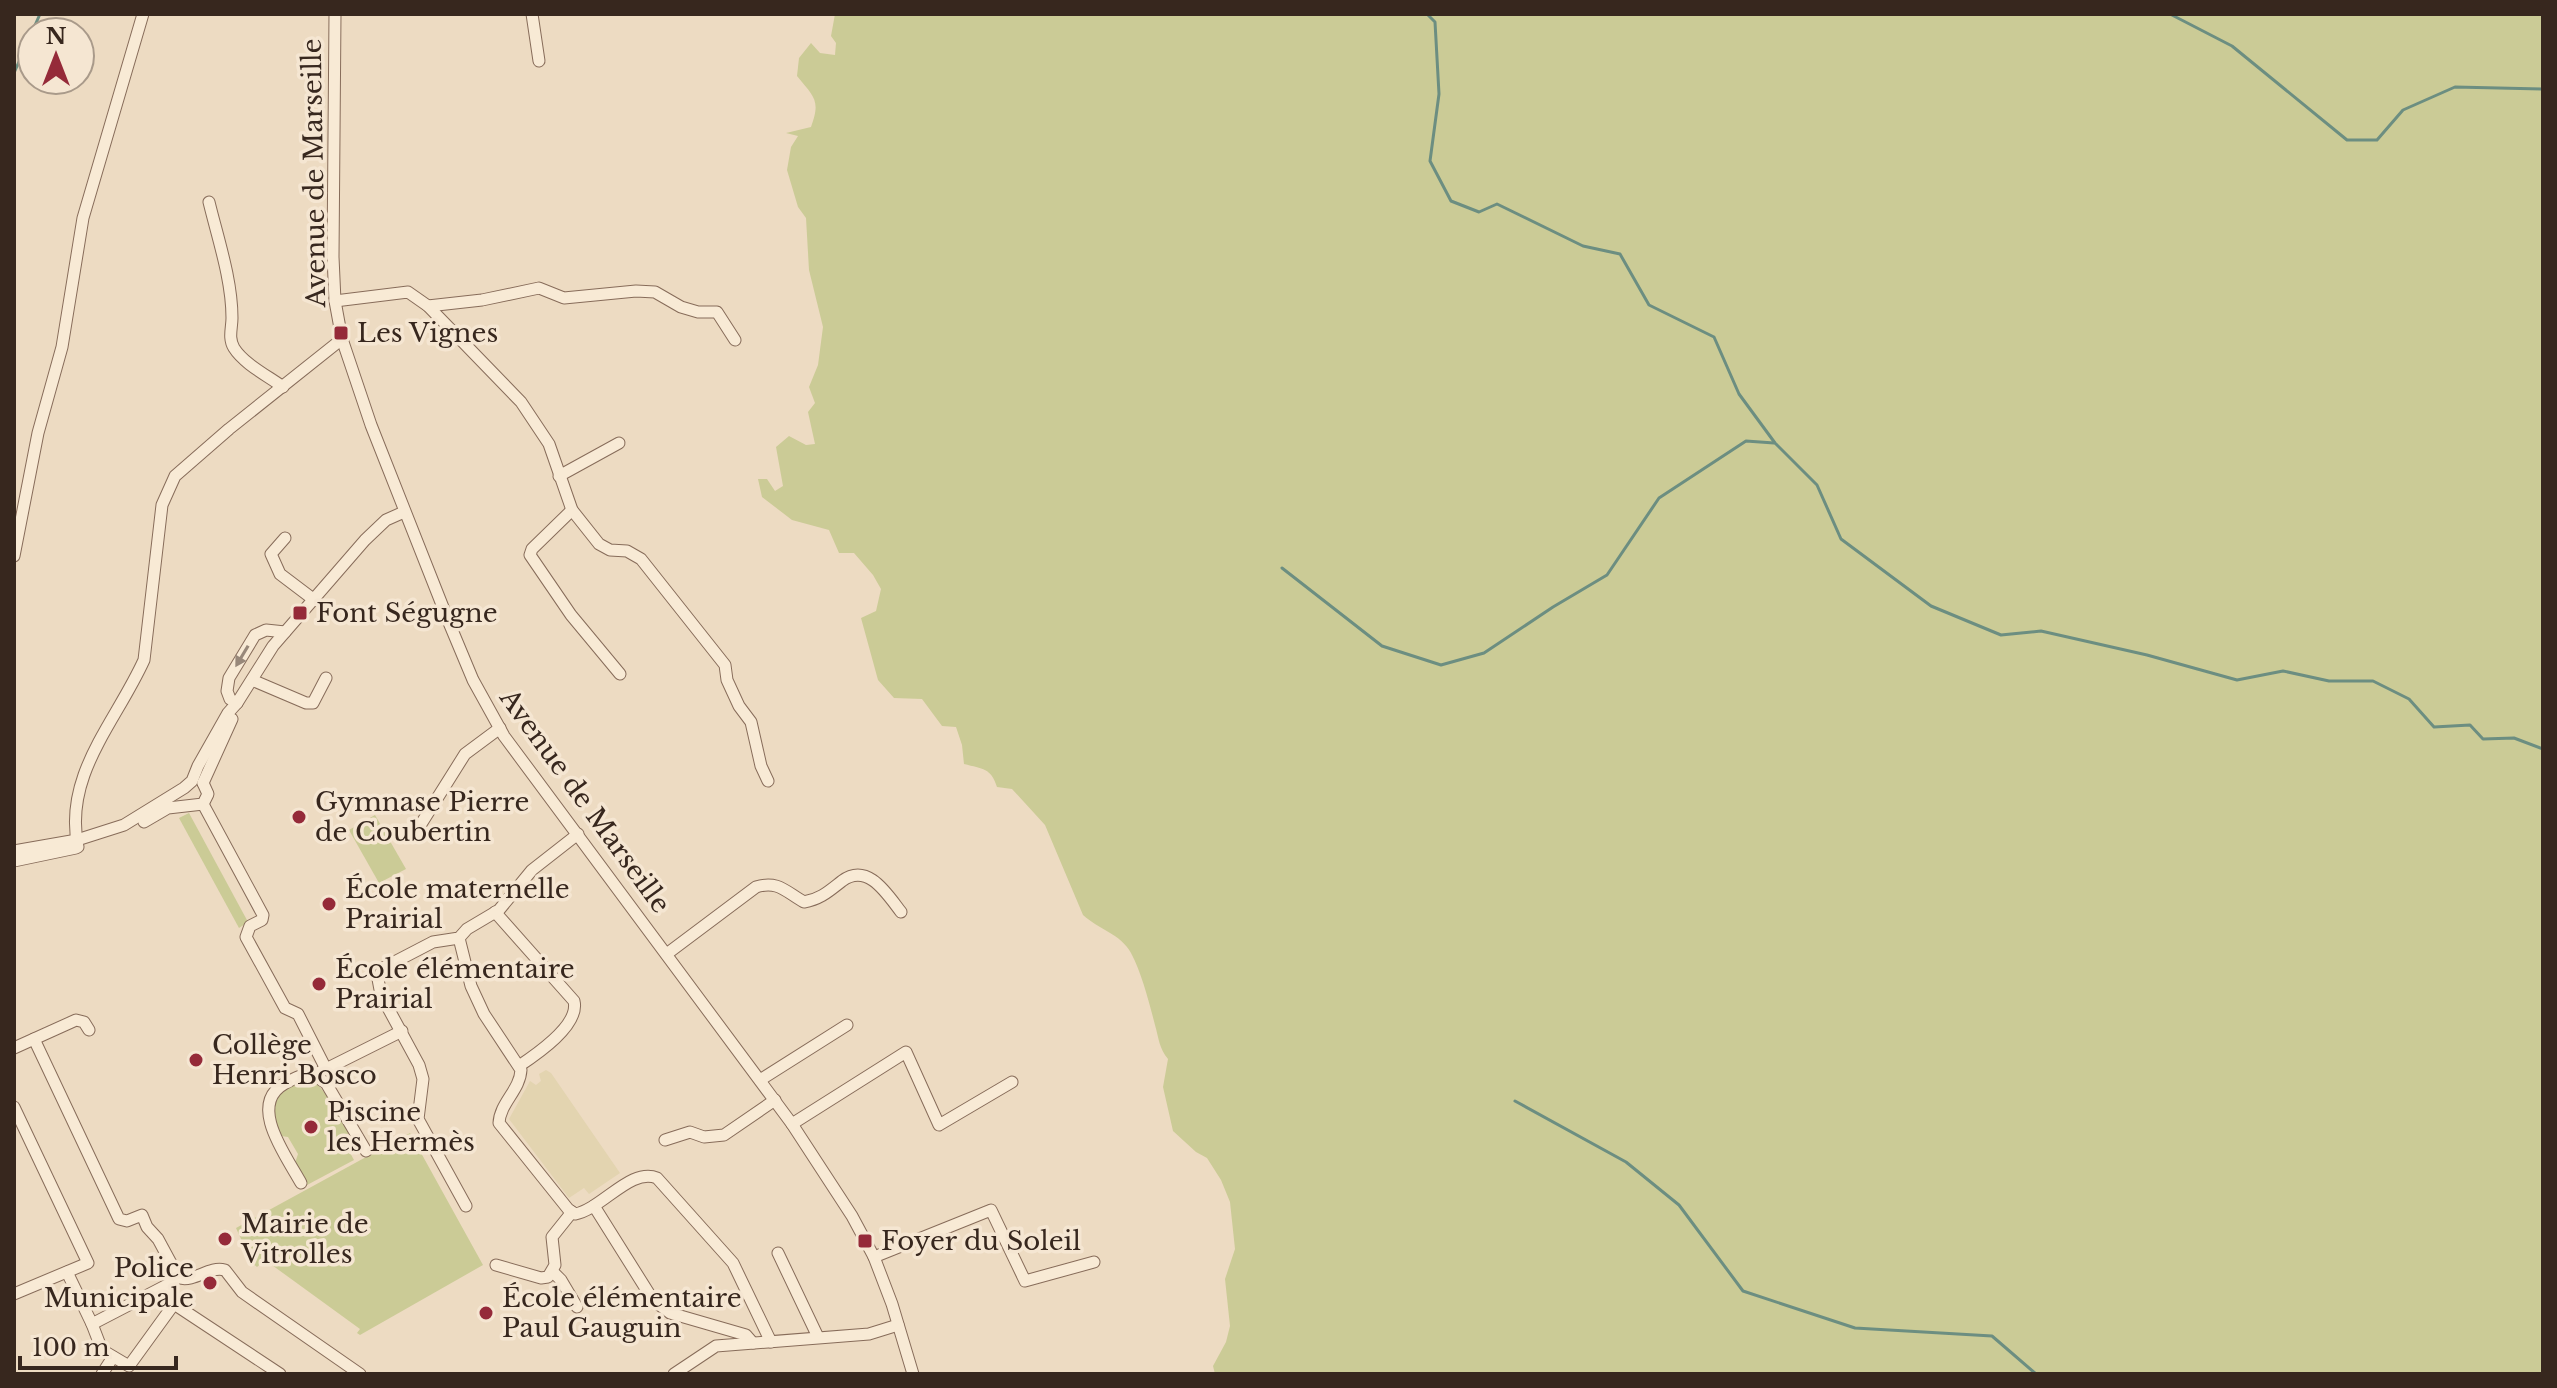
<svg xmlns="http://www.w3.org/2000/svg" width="2557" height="1388" font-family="'Libre Baskerville',serif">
<rect width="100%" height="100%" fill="#eddbc2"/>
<polygon fill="#e3d4b0" points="546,1070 551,1073 620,1173 589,1194 584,1188 569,1198 509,1119 530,1081 536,1085 541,1081 539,1074"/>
<g fill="#cbcb96">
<path d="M835 14H2543V1374H1215L1213 1366 1226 1342 1230 1326 1225 1279 1235 1249 1230 1202 1221 1180 1207 1158 1196 1152 1173 1131 1163 1087 1168 1059C1159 1048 1159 1039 1155 1025 1149 1002 1142 974 1131 953 1121 934 1098 929 1083 915L1045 825 1012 789 997 787C991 768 983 769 964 764L962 745 956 727 942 726 922 699 894 698 878 680 861 618 876 611 881 589 873 575 854 553H839L829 530 792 520 762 497 758 479H767L775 491 783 486 776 447 789 436 806 445 815 444 808 412 815 403 809 387 818 365 823 327 809 270 806 218 798 207 787 170 791 147 798 136 786 133 811 127C821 100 814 97 797 76L799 58 811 43 820 53 835 55 836 43 831 36Z"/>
<polygon points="189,813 248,922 239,928 179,818"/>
<polygon points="375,815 406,869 379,883 349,830"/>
<path d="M304 1079 314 1080 328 1097 349 1133 342 1138 354 1160 307 1185 295 1163 298 1154 288 1137 281 1136C263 1103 276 1095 304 1079Z"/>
<polygon points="410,1133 483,1265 360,1335 357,1333 360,1329 265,1260 257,1267 252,1263 236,1228"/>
</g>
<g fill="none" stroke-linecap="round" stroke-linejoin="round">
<g stroke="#6c8e81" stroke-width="3">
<polyline points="1427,14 1435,22 1439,94 1430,161 1451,201 1479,212 1497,204 1583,246 1620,254 1649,305 1714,337 1739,394 1775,443 1817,485 1841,539 1931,606 2001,635 2041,631 2147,655 2237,680 2283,671 2329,681 2373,681 2409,699 2434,727 2470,725 2483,739 2514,738 2543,749"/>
<polyline points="2170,14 2232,46 2347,140 2377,140 2403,110 2455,87 2543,89"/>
<polyline points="14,73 40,14"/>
<polyline points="1282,568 1382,646 1441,665 1484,653 1553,607 1607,575 1659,498 1746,441 1774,443"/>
<polyline points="1515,1101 1626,1162 1679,1205 1743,1291 1855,1328 1992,1336 2036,1374"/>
</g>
<defs>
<g id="minor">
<polyline points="335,14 333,257 335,301 342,339 371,425 450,625 473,680 504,736 792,1124 852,1216 874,1257 892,1304 913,1374"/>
<polyline points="532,14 539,61"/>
<path d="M209 202C218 239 232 280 232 318 232 328 228 338 234 348 244 364 268 376 283 387"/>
<polyline points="335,301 408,292 428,306 521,402 549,444 572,510 599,544 610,550 627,551 641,559 725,665 727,680 739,706 751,722 761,766 768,781"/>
<polyline points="428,306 482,300 539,288 564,298 636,291 655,292 681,307 698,312 717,312 735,340"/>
<polyline points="559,476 619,443"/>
<polyline points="572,510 532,549 530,555 571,615 620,674"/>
<polyline points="285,538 271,554 280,574 313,599"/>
<polyline points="14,556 38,433 62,347 83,218 143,14"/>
<polyline points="252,680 306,703 313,703 326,678"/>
<polyline points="237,703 230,699 227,691 229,678 255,635 266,630 285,632"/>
<polyline points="203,783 232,719"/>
<polyline points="203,804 263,915 262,920 250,926 246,937 285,1008 298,1014 326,1069"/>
<polyline points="144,822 168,808 203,804 208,794 203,783"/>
<polyline points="416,832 465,754 500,728"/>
<path d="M78 847C63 775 116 722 144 660L162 505 175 476 229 429 342 339"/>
<polyline points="14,851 77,840 124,825 184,788 192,781 198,766 228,713 237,703 273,646 365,540 386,520 404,512"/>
<polyline points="14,861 76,848"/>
<path d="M495 912 574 1001C580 1025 537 1054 519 1066"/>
<path d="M459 938 471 986 484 1014 521 1070C520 1090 500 1103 499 1123L568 1209 575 1214C602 1209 631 1167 657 1178L733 1263 771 1342"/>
<path d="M668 953 756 887C778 880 786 892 804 902 821 899 829 891 842 881 868 862 887 894 901 912"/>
<path d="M34 1039 119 1219 127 1221 142 1215 147 1227 158 1239 179 1278C196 1282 208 1266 225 1270L242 1292 360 1374"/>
<polyline points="14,1048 76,1020 84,1022 89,1030"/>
<polyline points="314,1075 326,1083 366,1151"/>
<polyline points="760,1080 847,1025"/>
<polyline points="14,1107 88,1263 14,1294"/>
<polyline points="792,1124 906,1052 939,1125 1012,1082"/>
<polyline points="665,1140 690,1132 704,1137 724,1135 775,1100"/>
<path d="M301 1183C287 1157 247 1105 284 1084 295 1078 301 1074 314 1075L402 1031"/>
<polyline points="466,1206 418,1119 423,1079 419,1065 381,995 378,979 383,968 433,942 459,938 467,929 499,910 532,870 578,834"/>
<polyline points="594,1206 653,1300 670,1313 746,1335 753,1343"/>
<polyline points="778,1253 818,1337"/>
<polyline points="874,1257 991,1210 1025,1281 1094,1262"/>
<polyline points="496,1265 541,1278 548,1277 555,1265 552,1237 572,1212"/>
<polyline points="67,1272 92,1324 171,1283"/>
<polyline points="553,1272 561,1280 577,1307"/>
<polyline points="174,1304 280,1374"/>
<polyline points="92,1324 102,1350 129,1366 174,1304 171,1283 177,1276"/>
<polyline points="102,1374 113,1357"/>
<polyline points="674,1374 716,1346 869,1334 898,1325"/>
</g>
</defs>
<use href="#minor" stroke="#876c5a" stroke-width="13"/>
<use href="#minor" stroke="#f8ead5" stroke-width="11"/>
</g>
<defs><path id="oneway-solid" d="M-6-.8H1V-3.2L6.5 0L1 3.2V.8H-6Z" transform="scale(2)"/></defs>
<use fill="#98887a" href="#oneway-solid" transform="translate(242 656) rotate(121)"/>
<g fill="#952a39" stroke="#f5e6d2" stroke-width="3">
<rect x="333" y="325" width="16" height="16" rx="4"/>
<rect x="292" y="605" width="16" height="16" rx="4"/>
<circle cx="299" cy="817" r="8"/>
<circle cx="329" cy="904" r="8"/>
<circle cx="319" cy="984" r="8"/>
<circle cx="196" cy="1060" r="8"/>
<circle cx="311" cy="1127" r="8"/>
<circle cx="225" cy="1239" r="8"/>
<rect x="857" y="1233" width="16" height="16" rx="4"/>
<circle cx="210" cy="1283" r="8"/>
<circle cx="486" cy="1313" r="8"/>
</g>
<g text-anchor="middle" stroke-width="7" stroke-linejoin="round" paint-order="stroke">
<g font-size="26" fill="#37271e" stroke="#f5e6d2">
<text transform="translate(314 173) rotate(-91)" y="9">Avenue de Marseille</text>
<text transform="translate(585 801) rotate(54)" y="9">Avenue de Marseille</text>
</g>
<g font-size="26" fill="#37271e" stroke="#f5e6d2" text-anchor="start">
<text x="357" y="342">Les Vignes</text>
<text x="316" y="622">Font Ségugne</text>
<text x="315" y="811">Gymnase Pierre<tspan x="315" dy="30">de Coubertin</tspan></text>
<text x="345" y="898">École maternelle<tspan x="345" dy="30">Prairial</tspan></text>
<text x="335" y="978">École élémentaire<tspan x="335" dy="30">Prairial</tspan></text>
<text x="212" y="1054">Collège<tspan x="212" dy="30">Henri Bosco</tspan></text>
<text x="327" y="1121">Piscine<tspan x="327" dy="30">les Hermès</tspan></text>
<text x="241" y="1233">Mairie de<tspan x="241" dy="30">Vitrolles</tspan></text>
<text x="881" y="1250">Foyer du Soleil</text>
<text x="194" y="1277" text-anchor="end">Police<tspan x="194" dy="30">Municipale</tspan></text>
<text x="502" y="1307">École élémentaire<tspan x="502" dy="30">Paul Gauguin</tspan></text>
</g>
</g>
<rect width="2557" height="1388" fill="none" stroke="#37271e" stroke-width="32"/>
<g transform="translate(56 56)"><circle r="38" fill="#f5e6d2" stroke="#a99a8a" stroke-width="2"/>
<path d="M0-6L14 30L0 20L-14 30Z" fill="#952a39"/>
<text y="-12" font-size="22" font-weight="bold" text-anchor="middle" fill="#37271e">N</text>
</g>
<path d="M20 1356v12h156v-12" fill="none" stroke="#37271e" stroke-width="4"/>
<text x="32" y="1356" font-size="24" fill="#37271e" stroke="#f5e6d2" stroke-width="6" paint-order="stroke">100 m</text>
</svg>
